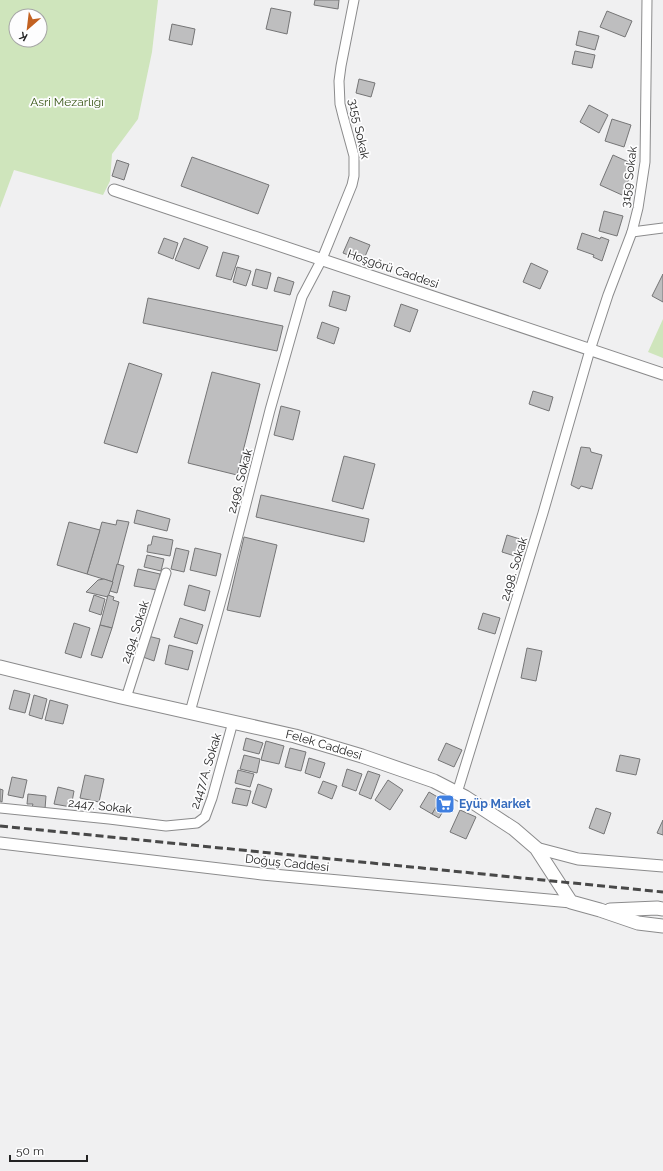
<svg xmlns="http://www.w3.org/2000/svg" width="663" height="1171" font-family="Raleway,sans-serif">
<rect width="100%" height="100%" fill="#f0f0f1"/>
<g fill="#cfe5bc" fill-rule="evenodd">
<path d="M0 0H158L152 52 138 119 112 154 110 181 103 195 14 170 0 208ZM16 16H40V40H16Z"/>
<polygon points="663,319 663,358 648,352"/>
</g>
<g fill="#bebebf" stroke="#757576">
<polygon points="315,0 339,0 338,9 314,5"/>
<polygon points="271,8 291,12 287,34 266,29"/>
<polygon points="607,11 632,21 625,37 600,27"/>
<polygon points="172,24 195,29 192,45 169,40"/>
<polygon points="579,31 599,36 595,50 576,45"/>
<polygon points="575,51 595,55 592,68 572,64"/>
<polygon points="359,79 375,83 371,97 356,93"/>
<polygon points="589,105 608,115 599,133 580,122"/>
<polygon points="612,119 631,125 624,147 605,141"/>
<polygon points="613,155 635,165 622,195 600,185"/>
<polygon points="192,157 269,185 258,214 181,186"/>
<polygon points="117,160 129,164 124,180 112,176"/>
<polygon points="604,211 623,216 617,236 599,231"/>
<polygon points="582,233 600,239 601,237 609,240 602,261 593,257 594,255 577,249"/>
<polygon points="350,237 370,245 363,261 343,253"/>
<polygon points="164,238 178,243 173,259 158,253"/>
<polygon points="184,238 208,247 199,269 175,260"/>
<polygon points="223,252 239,256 231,280 216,276"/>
<polygon points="531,263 548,271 540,289 523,282"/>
<polygon points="237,267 251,271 246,286 233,282"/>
<polygon points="256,269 271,273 267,289 252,285"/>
<polygon points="663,274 663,302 652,296"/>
<polygon points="278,277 294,282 290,295 274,291"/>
<polygon points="333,291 350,296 346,311 329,306"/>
<polygon points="148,298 283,326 277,351 143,323"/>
<polygon points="401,304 418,310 410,332 394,326"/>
<polygon points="322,322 339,328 334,344 317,338"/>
<polygon points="129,363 162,374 137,453 104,443"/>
<polygon points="212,372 260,384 237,475 188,463"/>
<polygon points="533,391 553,397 549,411 529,404"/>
<polygon points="281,406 300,411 293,440 274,435"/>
<polygon points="581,447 590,448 591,452 602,455 592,489 581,486 579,489 571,485"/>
<polygon points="344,456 375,464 363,509 332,501"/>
<polygon points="261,495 369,519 364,542 256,517"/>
<polygon points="137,510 170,519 167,531 134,523"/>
<polygon points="117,520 129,522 113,582 87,574 102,522 116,525"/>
<polygon points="69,522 100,530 87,574 57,565"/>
<polygon points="507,535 523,540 518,557 502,552"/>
<polygon points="153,536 173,540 170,556 147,552 148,545 151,545"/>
<polygon points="244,537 277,545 260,617 227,610"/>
<polygon points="176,548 189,551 184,572 171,569"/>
<polygon points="195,548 221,554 216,576 190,570"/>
<polygon points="147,555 164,559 161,571 144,567"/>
<polygon points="117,564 124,566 117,593 110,591"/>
<polygon points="138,569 160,574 157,590 134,586"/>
<polygon points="104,579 113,582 108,597 86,592 98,580"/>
<polygon points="189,585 210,591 205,611 184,605"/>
<polygon points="94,595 105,599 101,615 89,611"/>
<polygon points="108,595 114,597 113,600 119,602 112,628 100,625"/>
<polygon points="483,613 500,618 495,634 478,629"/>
<polygon points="180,618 203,625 197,644 174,637"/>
<polygon points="74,623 90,628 81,658 65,653"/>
<polygon points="100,625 112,628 102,658 91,655"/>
<polygon points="148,636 160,639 154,661 143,657"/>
<polygon points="169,645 193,651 188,670 165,664"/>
<polygon points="527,648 542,651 536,681 521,678"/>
<polygon points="14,690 30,694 25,713 9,709"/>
<polygon points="34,695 47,699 42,719 29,715"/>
<polygon points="50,700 68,705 63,724 45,720"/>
<polygon points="246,738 263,743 259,754 243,750"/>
<polygon points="266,741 284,746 279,764 261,760"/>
<polygon points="446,743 462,750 454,767 438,760"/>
<polygon points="290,748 306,752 301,771 285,767"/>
<polygon points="244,755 260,759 257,773 240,769"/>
<polygon points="620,755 640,759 636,775 616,771"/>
<polygon points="309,758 325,763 320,778 305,773"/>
<polygon points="347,769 362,774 356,791 342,786"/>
<polygon points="238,770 254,774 250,787 235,783"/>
<polygon points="368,771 380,775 371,799 359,794"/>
<polygon points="85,775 104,779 99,802 80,798"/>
<polygon points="12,777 27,780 23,798 8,795"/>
<polygon points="388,780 403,790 390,810 375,800"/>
<polygon points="323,781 337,786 332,799 318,793"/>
<polygon points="258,784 272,789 266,808 252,803"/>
<polygon points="58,787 74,791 71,807 54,804"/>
<polygon points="236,788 251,791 247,806 232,803"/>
<polygon points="0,789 3,790 2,802 0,801"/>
<polygon points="429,792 441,799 432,814 420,807"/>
<polygon points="28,794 46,796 45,809 32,807 33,804 27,804"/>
<polygon points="441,799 448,803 439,818 432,814"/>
<polygon points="596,808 611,813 604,834 589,828"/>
<polygon points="460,810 476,817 466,839 450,832"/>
<polygon points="663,820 663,835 657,833"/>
</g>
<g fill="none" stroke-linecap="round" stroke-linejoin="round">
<defs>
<g id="minor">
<polyline points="632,232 663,228"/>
<polyline points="126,698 166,573"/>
<polyline points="190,712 225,586 270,410 302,297 322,259 352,185 354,176 354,156 343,116 340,104 339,81 341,66 354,0"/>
<polyline points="457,793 543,513 590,350 608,295 632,232 638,208 645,162 647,0"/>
<polyline points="0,808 109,819 166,826 197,823 205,817 212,798 233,722"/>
</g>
<g id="tertiary">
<polyline points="114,190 663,374"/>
<polyline points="0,843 262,874 571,902"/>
<polyline points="536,848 578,859 663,866"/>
</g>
<g id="secondary">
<path id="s1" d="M0 667 121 697 295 736 362 756 434 781 465 797 491 814 514 829 536 848 571 902 600 910 638 923 663 926"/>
<polyline points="610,910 657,908 663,909"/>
</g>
</defs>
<use href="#minor" stroke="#8b8b8c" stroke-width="11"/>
<use href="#tertiary" stroke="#8b8b8c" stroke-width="13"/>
<use href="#secondary" stroke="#8b8b8c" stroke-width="15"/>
<use href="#minor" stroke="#fff" stroke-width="9"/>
<use href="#tertiary" stroke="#fff" stroke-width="11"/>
<use href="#secondary" stroke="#fff" stroke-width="13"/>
<polyline stroke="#484848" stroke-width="3" stroke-dasharray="8 4" stroke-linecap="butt" points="0,826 663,892"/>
</g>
<defs>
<symbol id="supermarket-square" viewBox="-11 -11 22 22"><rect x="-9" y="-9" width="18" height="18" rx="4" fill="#3f7fe0" stroke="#fdfdfe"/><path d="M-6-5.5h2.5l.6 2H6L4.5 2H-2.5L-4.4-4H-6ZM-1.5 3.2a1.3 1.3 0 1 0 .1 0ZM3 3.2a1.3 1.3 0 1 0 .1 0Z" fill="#fff"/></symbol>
</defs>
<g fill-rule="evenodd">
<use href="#supermarket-square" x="434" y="793" width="22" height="22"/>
</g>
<g text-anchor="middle" stroke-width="3.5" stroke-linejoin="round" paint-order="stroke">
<g font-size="12" fill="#395716" stroke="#fdfdfe">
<text x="67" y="106">Asri Mezarlığı</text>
</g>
<g font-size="12" fill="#232323" stroke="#fdfdfe">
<text transform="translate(359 129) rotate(78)" y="4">3155 Sokak</text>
<text transform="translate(629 177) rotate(-83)" y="4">3159 Sokak</text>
<text transform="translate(393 269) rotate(19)" y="4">Hoşgörü Caddesi</text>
<text transform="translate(240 481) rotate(-75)" y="4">2496. Sokak</text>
<text transform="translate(514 569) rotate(-73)" y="4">2498. Sokak</text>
<text transform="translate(135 632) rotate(-72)" y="4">2494. Sokak</text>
<text dy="4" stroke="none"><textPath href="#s1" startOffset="333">Felek Caddesi</textPath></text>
<text transform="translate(206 771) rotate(-73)" y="4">2447/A. Sokak</text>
<text transform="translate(100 806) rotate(6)" y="4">2447. Sokak</text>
<text transform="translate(287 863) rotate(6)" y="4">Doğuş Caddesi</text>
</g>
<g font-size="12" font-weight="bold" fill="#366cbe" stroke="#fdfdfe" text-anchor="start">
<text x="459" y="808">Eyüp Market</text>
</g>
</g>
<g transform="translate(28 28) rotate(208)"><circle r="19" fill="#fdfdfe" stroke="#a6a6a6"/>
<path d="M0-3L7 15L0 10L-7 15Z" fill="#c26121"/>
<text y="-6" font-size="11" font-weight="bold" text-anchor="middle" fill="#232323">K</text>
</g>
<path d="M10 1155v6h77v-6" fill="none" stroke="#232323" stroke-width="2"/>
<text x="16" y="1155" font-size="12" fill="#232323" stroke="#fdfdfe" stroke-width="3" paint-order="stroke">50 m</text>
</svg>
